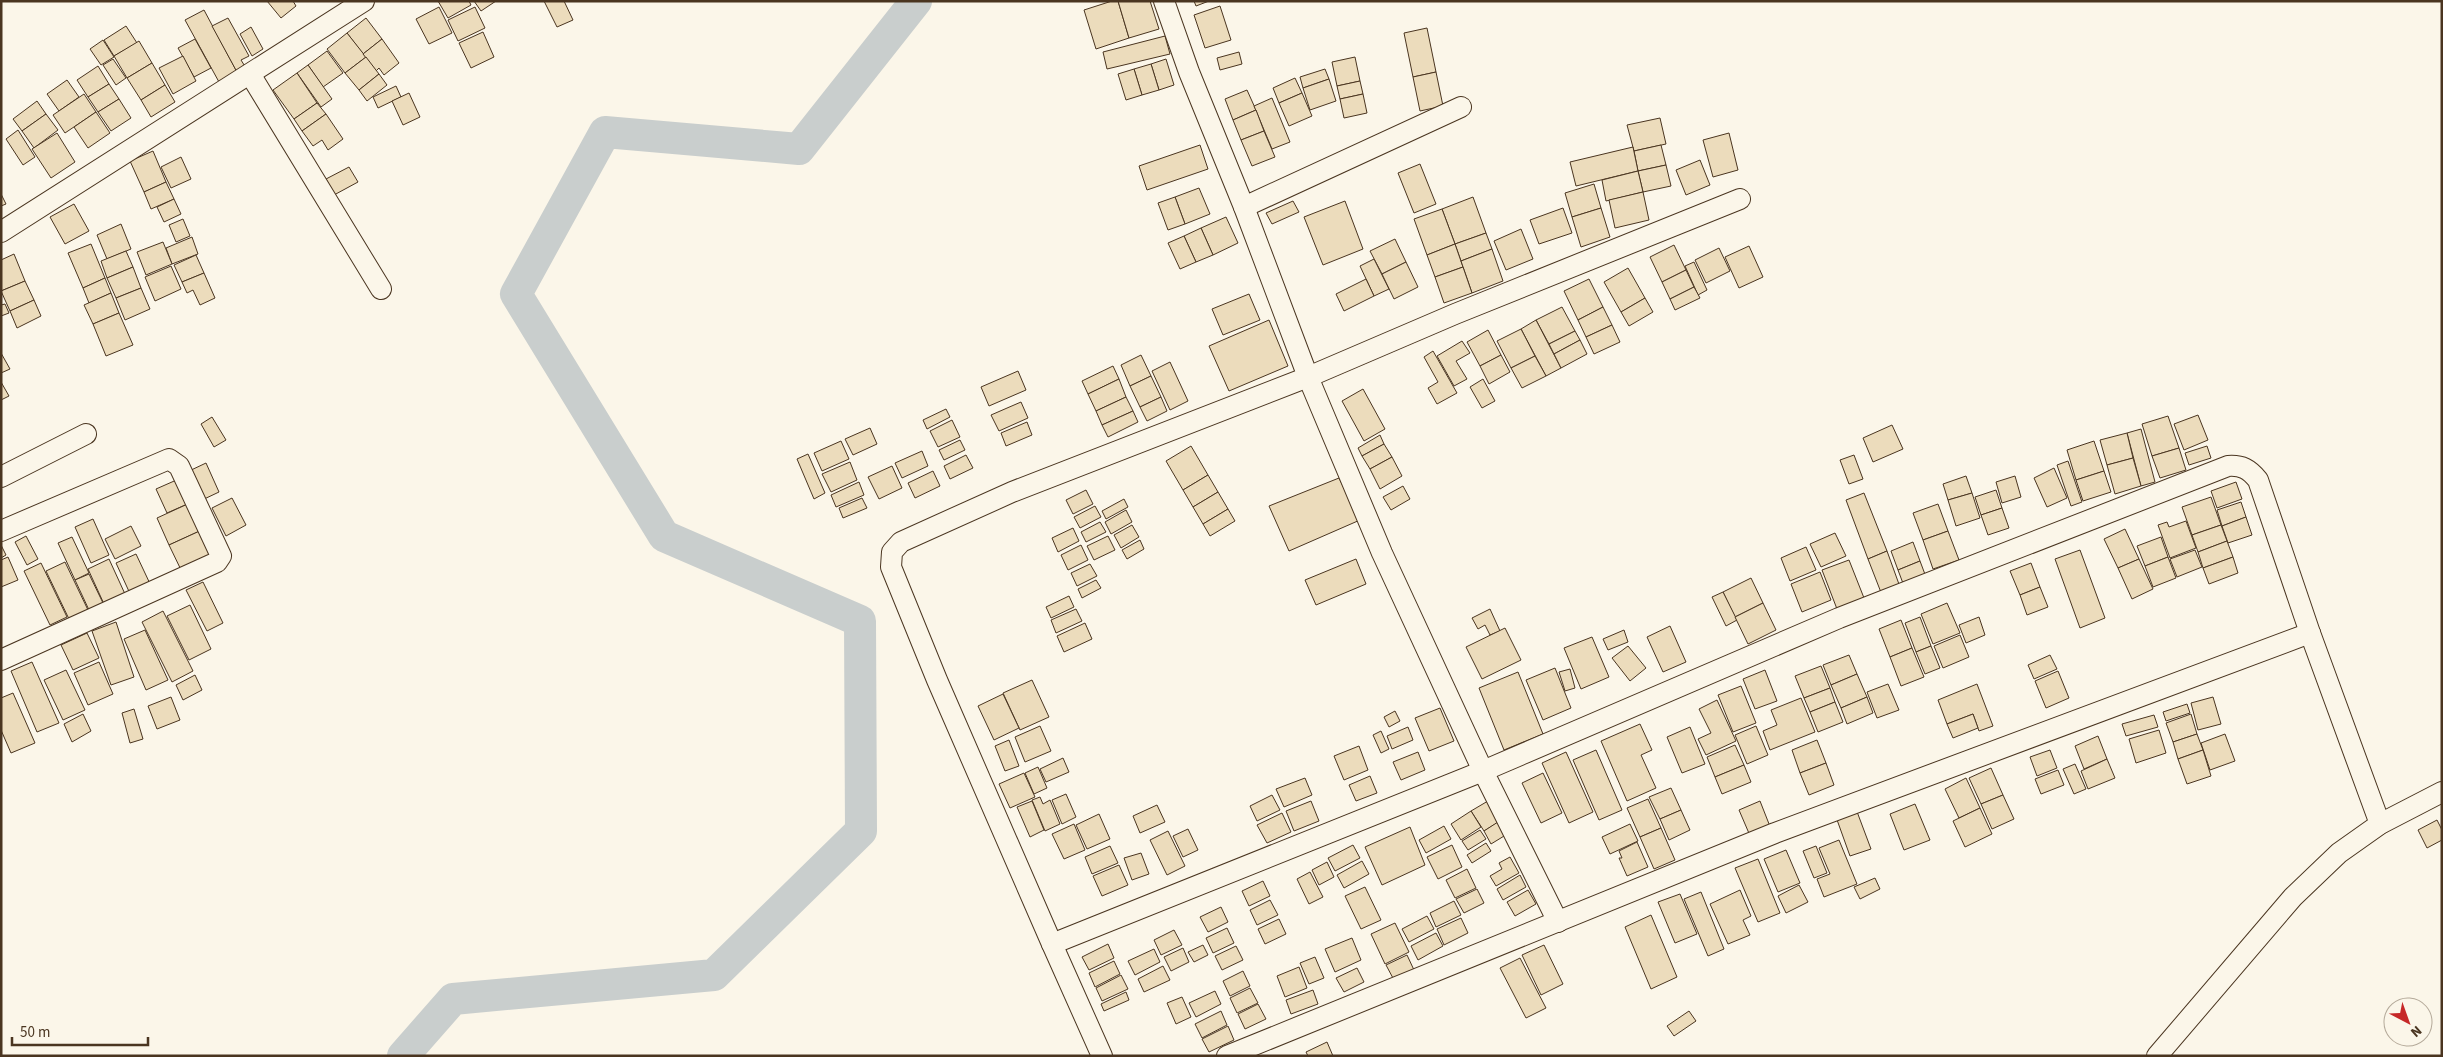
<svg xmlns="http://www.w3.org/2000/svg" width="2443" height="1057" font-family="'Source Sans 3',sans-serif">
<rect width="100%" height="100%" fill="#fbf6e9"/>
<g fill="none" stroke-linecap="round" stroke-linejoin="round">
<polyline stroke="#c9cecd" stroke-width="32" points="403,1056 453,999 714,975 861,831 860,621 664,536 516,294 605,132 799,149 916,1"/>
</g>
<g fill="#ecdcbc" stroke="#4a3520">
<polygon points="267,1 293,1 296,6 281,18"/>
<polygon points="438,1 469,1 471,5 448,18"/>
<polygon points="474,1 496,1 481,11"/>
<polygon points="544,1 564,1 573,20 557,27"/>
<polygon points="1112,1 1118,1 1129,38 1096,49 1084,10"/>
<polygon points="1118,1 1150,1 1159,29 1129,38"/>
<polygon points="1194,1 1209,1 1196,6"/>
<polygon points="1220,6 1231,40 1205,48 1194,15"/>
<polygon points="439,7 452,33 429,44 416,19"/>
<polygon points="475,7 485,28 458,41 448,20"/>
<polygon points="204,10 237,72 219,82 185,20"/>
<polygon points="228,18 249,56 241,60 246,68 237,72 212,26"/>
<polygon points="366,18 382,39 363,54 347,33"/>
<polygon points="126,26 137,43 114,56 104,40"/>
<polygon points="251,27 263,49 252,56 240,34"/>
<polygon points="1427,28 1436,72 1413,77 1404,33"/>
<polygon points="483,32 494,57 471,68 459,43"/>
<polygon points="347,33 366,57 345,73 327,49"/>
<polygon points="1165,36 1170,54 1107,69 1103,52"/>
<polygon points="195,39 211,68 194,77 178,48"/>
<polygon points="382,39 399,63 384,75 379,68 376,71 363,54"/>
<polygon points="103,40 114,57 101,65 90,49"/>
<polygon points="139,41 152,63 127,78 114,56"/>
<polygon points="327,51 343,73 323,87 308,65"/>
<polygon points="1239,52 1242,64 1220,70 1217,58"/>
<polygon points="183,56 196,81 173,94 159,68"/>
<polygon points="366,57 379,74 359,90 345,73"/>
<polygon points="1355,57 1360,81 1337,86 1332,62"/>
<polygon points="113,59 126,78 116,85 103,65"/>
<polygon points="1166,59 1174,85 1159,90 1151,64"/>
<polygon points="152,63 165,85 141,100 127,78"/>
<polygon points="1151,64 1159,90 1142,95 1134,69"/>
<polygon points="308,65 332,99 321,107 297,73"/>
<polygon points="98,66 109,84 88,97 77,80"/>
<polygon points="1134,69 1142,95 1126,100 1118,74"/>
<polygon points="1325,69 1329,79 1303,88 1300,77"/>
<polygon points="1436,72 1443,106 1420,111 1413,77"/>
<polygon points="297,73 317,103 294,119 273,90"/>
<polygon points="379,74 387,85 367,101 359,90"/>
<polygon points="1295,78 1302,93 1279,103 1273,88"/>
<polygon points="1329,79 1336,101 1310,110 1303,88"/>
<polygon points="67,80 79,97 59,111 47,94"/>
<polygon points="1360,81 1363,94 1340,99 1337,86"/>
<polygon points="109,84 119,99 98,112 88,97"/>
<polygon points="165,85 175,102 151,117 141,100"/>
<polygon points="396,86 401,97 378,108 373,97"/>
<polygon points="1247,90 1256,110 1233,120 1225,99"/>
<polygon points="409,93 420,117 403,125 392,101"/>
<polygon points="1302,93 1312,116 1289,126 1279,103"/>
<polygon points="84,94 96,112 65,133 53,115"/>
<polygon points="1363,94 1367,113 1344,118 1340,99"/>
<polygon points="1272,98 1290,142 1272,149 1254,106"/>
<polygon points="119,99 131,118 111,131 98,112"/>
<polygon points="37,101 46,114 22,131 13,119"/>
<polygon points="317,103 326,114 302,131 294,119"/>
<polygon points="1256,110 1264,131 1241,140 1233,120"/>
<polygon points="96,112 110,133 88,148 74,127"/>
<polygon points="46,114 58,130 34,148 22,131"/>
<polygon points="326,114 343,139 328,150 322,140 313,146 302,131"/>
<polygon points="1660,118 1666,144 1634,151 1627,125"/>
<polygon points="18,130 35,157 23,165 6,139"/>
<polygon points="1264,131 1275,157 1252,166 1241,140"/>
<polygon points="57,133 75,162 51,178 32,149"/>
<polygon points="1729,133 1738,170 1713,177 1703,140"/>
<polygon points="1200,145 1208,169 1147,190 1139,166"/>
<polygon points="1661,145 1666,165 1638,171 1634,151"/>
<polygon points="1633,147 1638,171 1576,186 1570,162"/>
<polygon points="153,151 166,182 144,192 130,161"/>
<polygon points="181,157 191,179 171,188 161,167"/>
<polygon points="1700,160 1710,185 1686,195 1676,170"/>
<polygon points="1420,164 1436,204 1414,213 1398,173"/>
<polygon points="1666,165 1671,186 1643,192 1638,171"/>
<polygon points="349,167 358,182 334,195 326,179"/>
<polygon points="1638,171 1643,192 1606,201 1602,180"/>
<polygon points="166,182 174,199 151,209 144,192"/>
<polygon points="1594,184 1601,208 1572,217 1565,193"/>
<polygon points="1199,188 1210,214 1185,224 1175,197"/>
<polygon points="1643,192 1649,220 1615,228 1609,200"/>
<polygon points="1,194 6,204 1,206"/>
<polygon points="1175,197 1185,224 1168,230 1158,203"/>
<polygon points="1473,197 1486,233 1455,244 1442,209"/>
<polygon points="174,199 181,214 164,222 157,207"/>
<polygon points="1293,201 1299,212 1272,224 1266,213"/>
<polygon points="1345,201 1363,249 1323,265 1304,217"/>
<polygon points="74,204 89,231 65,244 50,217"/>
<polygon points="1563,208 1572,233 1539,244 1530,220"/>
<polygon points="1601,208 1610,237 1581,247 1572,217"/>
<polygon points="1442,209 1455,244 1427,255 1414,219"/>
<polygon points="1226,217 1238,243 1213,255 1201,228"/>
<polygon points="183,219 190,236 176,242 169,225"/>
<polygon points="121,224 131,249 107,259 97,235"/>
<polygon points="1201,228 1213,255 1196,262 1184,236"/>
<polygon points="1521,229 1533,259 1506,270 1494,241"/>
<polygon points="1486,233 1492,249 1461,261 1455,244"/>
<polygon points="1184,236 1196,262 1180,269 1168,243"/>
<polygon points="192,237 198,254 172,264 166,248"/>
<polygon points="1395,239 1406,262 1382,274 1370,251"/>
<polygon points="163,242 172,264 146,275 137,252"/>
<polygon points="91,244 105,278 83,288 68,253"/>
<polygon points="1455,244 1463,267 1435,277 1427,255"/>
<polygon points="1674,245 1686,270 1662,282 1650,257"/>
<polygon points="1749,246 1763,277 1739,288 1725,257"/>
<polygon points="1719,248 1730,271 1706,283 1695,260"/>
<polygon points="1492,249 1503,281 1472,293 1461,261"/>
<polygon points="126,251 133,267 107,278 101,261"/>
<polygon points="14,254 25,281 1,291 1,260"/>
<polygon points="196,255 204,273 182,282 174,265"/>
<polygon points="1374,259 1389,289 1374,296 1360,266"/>
<polygon points="1406,262 1418,287 1394,299 1382,274"/>
<polygon points="1694,262 1707,290 1698,295 1685,266"/>
<polygon points="171,266 181,289 155,301 145,277"/>
<polygon points="133,267 141,288 116,298 107,278"/>
<polygon points="1463,267 1472,293 1444,303 1435,277"/>
<polygon points="1628,268 1645,298 1621,312 1604,282"/>
<polygon points="1686,270 1694,287 1670,299 1662,282"/>
<polygon points="204,273 215,298 200,305 193,290 187,293 182,282"/>
<polygon points="105,278 111,293 89,303 83,288"/>
<polygon points="1366,279 1374,296 1344,311 1336,294"/>
<polygon points="1589,279 1603,307 1578,320 1564,291"/>
<polygon points="25,281 34,300 10,311 1,291"/>
<polygon points="1694,287 1700,298 1675,310 1670,299"/>
<polygon points="141,288 150,309 125,320 116,298"/>
<polygon points="111,293 119,313 93,324 84,305"/>
<polygon points="1249,294 1260,320 1223,335 1212,309"/>
<polygon points="1645,298 1653,312 1629,326 1621,312"/>
<polygon points="34,300 41,316 17,328 10,311"/>
<polygon points="5,304 9,313 1,316 1,305"/>
<polygon points="1562,307 1575,331 1549,344 1536,320"/>
<polygon points="1603,307 1612,325 1586,337 1578,320"/>
<polygon points="119,313 133,345 106,356 93,324"/>
<polygon points="1269,320 1288,366 1229,391 1209,346"/>
<polygon points="1536,320 1561,368 1546,376 1521,329"/>
<polygon points="1612,325 1620,342 1594,354 1586,337"/>
<polygon points="1521,329 1535,356 1511,368 1497,341"/>
<polygon points="1488,330 1501,355 1480,366 1467,342"/>
<polygon points="1575,331 1580,340 1554,354 1549,344"/>
<polygon points="1580,340 1587,354 1561,368 1554,354"/>
<polygon points="1462,341 1470,353 1456,361 1467,379 1454,386 1437,356"/>
<polygon points="1433,351 1457,393 1437,404 1428,388 1438,382 1424,357"/>
<polygon points="1,353 10,369 1,373"/>
<polygon points="1141,355 1151,376 1130,386 1121,365"/>
<polygon points="1501,355 1510,372 1489,384 1480,366"/>
<polygon points="1535,356 1546,376 1522,388 1511,368"/>
<polygon points="1170,362 1188,401 1170,410 1152,371"/>
<polygon points="1113,366 1119,379 1088,394 1082,381"/>
<polygon points="1018,371 1026,390 989,406 981,387"/>
<polygon points="1151,376 1161,397 1140,407 1130,386"/>
<polygon points="1119,379 1126,397 1096,411 1088,394"/>
<polygon points="1483,379 1495,401 1482,408 1470,387"/>
<polygon points="1,382 9,396 1,400"/>
<polygon points="1363,389 1385,429 1364,441 1342,401"/>
<polygon points="1126,397 1133,411 1102,425 1096,411"/>
<polygon points="1161,397 1167,411 1147,421 1140,407"/>
<polygon points="1021,402 1028,418 999,431 991,415"/>
<polygon points="946,409 950,417 927,429 923,420"/>
<polygon points="1133,411 1138,422 1108,437 1102,425"/>
<polygon points="2198,415 2208,440 2184,450 2174,424"/>
<polygon points="2168,416 2179,448 2152,456 2142,424"/>
<polygon points="212,417 226,440 214,447 201,424"/>
<polygon points="952,420 960,437 938,447 930,431"/>
<polygon points="1027,422 1032,435 1006,446 1001,433"/>
<polygon points="1892,425 1903,449 1873,462 1863,438"/>
<polygon points="870,428 877,444 853,455 845,439"/>
<polygon points="2141,429 2155,482 2141,486 2127,433"/>
<polygon points="2127,433 2133,458 2107,465 2100,440"/>
<polygon points="1380,435 1384,444 1362,456 1358,448"/>
<polygon points="960,440 965,450 944,460 939,450"/>
<polygon points="841,441 849,459 822,471 814,453"/>
<polygon points="2094,441 2104,471 2076,480 2067,450"/>
<polygon points="1384,444 1392,457 1370,469 1362,456"/>
<polygon points="1191,446 1208,475 1183,490 1166,461"/>
<polygon points="2207,446 2211,458 2189,465 2185,453"/>
<polygon points="2179,448 2186,470 2160,478 2152,456"/>
<polygon points="922,451 928,466 902,478 895,463"/>
<polygon points="808,454 825,493 814,499 797,459"/>
<polygon points="966,455 973,468 950,479 944,466"/>
<polygon points="1854,455 1863,479 1849,484 1840,460"/>
<polygon points="1392,457 1402,476 1380,489 1370,469"/>
<polygon points="2133,458 2141,486 2115,494 2107,465"/>
<polygon points="2068,461 2082,502 2071,506 2057,465"/>
<polygon points="850,462 857,480 831,492 822,474"/>
<polygon points="206,463 219,492 200,501 187,472"/>
<polygon points="892,466 902,488 879,499 868,477"/>
<polygon points="2054,468 2067,498 2047,507 2034,478"/>
<polygon points="933,471 940,486 915,498 908,483"/>
<polygon points="2104,471 2111,492 2083,501 2076,480"/>
<polygon points="1208,475 1218,492 1193,507 1183,490"/>
<polygon points="1966,476 1972,493 1948,500 1943,484"/>
<polygon points="2015,476 2021,497 2002,503 1996,482"/>
<polygon points="181,478 192,502 167,513 156,489"/>
<polygon points="1339,478 1360,520 1289,551 1269,506"/>
<polygon points="859,482 864,495 836,507 831,495"/>
<polygon points="2236,482 2242,499 2217,508 2211,491"/>
<polygon points="1403,486 1410,499 1391,510 1383,497"/>
<polygon points="1086,490 1093,504 1073,514 1066,500"/>
<polygon points="1996,490 2002,508 1981,515 1975,497"/>
<polygon points="1218,492 1228,509 1203,524 1193,507"/>
<polygon points="1864,493 1887,551 1868,559 1846,500"/>
<polygon points="1972,493 1980,518 1956,526 1948,500"/>
<polygon points="2211,497 2221,525 2192,535 2182,507"/>
<polygon points="232,498 246,525 226,536 212,508"/>
<polygon points="862,498 867,508 843,518 839,508"/>
<polygon points="1124,499 1128,507 1106,519 1102,511"/>
<polygon points="192,502 204,529 169,545 157,518"/>
<polygon points="2241,502 2246,517 2222,526 2217,510"/>
<polygon points="1938,504 1948,531 1923,540 1913,513"/>
<polygon points="1095,506 1101,517 1080,528 1074,517"/>
<polygon points="2002,508 2009,528 1988,535 1981,515"/>
<polygon points="1228,509 1235,521 1210,536 1203,524"/>
<polygon points="1126,510 1132,522 1111,534 1105,522"/>
<polygon points="2246,517 2252,535 2228,543 2222,526"/>
<polygon points="93,519 109,555 91,563 75,527"/>
<polygon points="2186,521 2196,548 2170,558 2158,525 2167,522 2169,527"/>
<polygon points="1100,522 1106,532 1086,542 1081,532"/>
<polygon points="1132,525 1139,537 1121,548 1114,535"/>
<polygon points="2221,525 2227,541 2198,552 2192,535"/>
<polygon points="131,526 141,546 115,559 105,539"/>
<polygon points="1073,528 1079,541 1058,552 1052,538"/>
<polygon points="204,529 218,558 183,574 169,545"/>
<polygon points="2125,529 2139,559 2118,568 2104,539"/>
<polygon points="1948,531 1959,560 1933,569 1923,540"/>
<polygon points="1835,533 1846,556 1821,567 1810,544"/>
<polygon points="26,536 38,559 27,565 15,542"/>
<polygon points="1108,536 1115,550 1094,560 1087,546"/>
<polygon points="72,537 89,573 75,580 58,543"/>
<polygon points="2161,537 2168,557 2145,566 2137,546"/>
<polygon points="1140,540 1144,549 1127,559 1122,550"/>
<polygon points="2227,541 2233,557 2203,568 2198,552"/>
<polygon points="1913,542 1920,561 1898,570 1891,551"/>
<polygon points="1,545 6,555 1,558"/>
<polygon points="1081,545 1088,560 1068,570 1061,555"/>
<polygon points="1806,547 1816,570 1790,581 1781,558"/>
<polygon points="2080,550 2105,618 2080,628 2055,559"/>
<polygon points="2195,550 2202,567 2177,577 2170,559"/>
<polygon points="1887,551 1900,587 1882,595 1868,559"/>
<polygon points="136,554 152,588 132,598 116,563"/>
<polygon points="8,557 18,580 1,587 1,560"/>
<polygon points="2168,557 2176,578 2153,587 2145,566"/>
<polygon points="2233,557 2238,573 2209,584 2203,568"/>
<polygon points="109,559 125,594 104,604 88,569"/>
<polygon points="1356,559 1366,584 1316,605 1305,580"/>
<polygon points="2139,559 2153,589 2132,599 2118,568"/>
<polygon points="1849,560 1864,598 1837,609 1822,570"/>
<polygon points="1920,561 1926,577 1904,586 1898,570"/>
<polygon points="65,562 88,610 69,619 46,571"/>
<polygon points="41,563 67,617 50,625 24,571"/>
<polygon points="2031,563 2040,587 2020,595 2010,571"/>
<polygon points="1090,564 1097,576 1077,586 1071,573"/>
<polygon points="1820,572 1831,600 1802,612 1791,584"/>
<polygon points="89,574 103,603 89,610 75,580"/>
<polygon points="1751,578 1763,603 1735,617 1723,592"/>
<polygon points="1096,580 1101,588 1082,598 1078,589"/>
<polygon points="203,582 223,623 207,631 186,590"/>
<polygon points="2040,587 2048,607 2027,615 2020,595"/>
<polygon points="1723,592 1737,620 1726,626 1712,597"/>
<polygon points="1069,596 1074,607 1051,618 1046,607"/>
<polygon points="1763,603 1776,630 1748,644 1735,617"/>
<polygon points="1947,603 1960,633 1933,644 1921,614"/>
<polygon points="190,605 211,649 189,660 167,616"/>
<polygon points="1076,609 1082,621 1056,633 1051,620"/>
<polygon points="1490,609 1500,631 1490,635 1485,625 1478,629 1472,618"/>
<polygon points="163,611 193,671 172,682 142,622"/>
<polygon points="1920,617 1931,646 1916,652 1905,623"/>
<polygon points="1979,617 1985,635 1966,643 1959,625"/>
<polygon points="1901,620 1912,648 1890,657 1879,629"/>
<polygon points="116,622 134,677 111,685 92,631"/>
<polygon points="1085,623 1092,639 1064,652 1057,636"/>
<polygon points="1670,626 1686,662 1663,672 1647,637"/>
<polygon points="1505,628 1521,660 1482,679 1466,647"/>
<polygon points="145,630 168,680 146,690 124,639"/>
<polygon points="1624,630 1628,642 1608,650 1603,639"/>
<polygon points="87,633 99,658 73,670 61,645"/>
<polygon points="1960,635 1969,657 1943,668 1934,646"/>
<polygon points="1592,637 1609,677 1581,689 1564,648"/>
<polygon points="1628,646 1646,668 1630,681 1612,658"/>
<polygon points="1931,646 1940,668 1925,674 1916,652"/>
<polygon points="1912,648 1924,677 1901,686 1890,657"/>
<polygon points="1849,655 1857,674 1831,685 1823,665"/>
<polygon points="2050,655 2057,669 2034,679 2028,665"/>
<polygon points="32,662 59,723 37,732 11,671"/>
<polygon points="99,662 113,694 88,705 74,673"/>
<polygon points="1821,666 1830,688 1804,698 1795,676"/>
<polygon points="1555,668 1571,708 1543,720 1526,680"/>
<polygon points="1570,669 1575,688 1565,691 1559,672"/>
<polygon points="66,670 85,710 63,720 44,680"/>
<polygon points="1765,670 1777,701 1755,709 1743,679"/>
<polygon points="2058,671 2069,698 2046,708 2035,681"/>
<polygon points="1518,672 1543,734 1504,750 1479,688"/>
<polygon points="1857,674 1867,697 1841,708 1831,685"/>
<polygon points="195,675 202,690 183,700 176,685"/>
<polygon points="1032,680 1049,717 1020,730 1003,693"/>
<polygon points="1888,684 1899,710 1877,718 1867,692"/>
<polygon points="1977,684 1993,726 1979,731 1973,714 1947,724 1938,700"/>
<polygon points="1741,686 1756,723 1733,732 1718,695"/>
<polygon points="1830,688 1835,702 1810,712 1804,698"/>
<polygon points="13,693 35,743 11,753 1,730 1,698"/>
<polygon points="1003,694 1019,728 994,740 978,706"/>
<polygon points="171,697 180,720 157,729 148,706"/>
<polygon points="1867,697 1873,713 1847,724 1841,708"/>
<polygon points="2213,697 2221,724 2198,730 2191,703"/>
<polygon points="1801,698 1815,732 1770,750 1763,731 1777,725 1771,710"/>
<polygon points="1717,700 1736,741 1706,755 1698,739 1711,733 1699,709"/>
<polygon points="1835,702 1843,722 1818,732 1810,712"/>
<polygon points="2187,704 2190,713 2166,721 2163,712"/>
<polygon points="1440,708 1454,741 1429,751 1415,718"/>
<polygon points="134,709 143,739 130,743 122,713"/>
<polygon points="1395,711 1400,721 1389,727 1384,717"/>
<polygon points="83,714 91,731 72,742 64,724"/>
<polygon points="1973,714 1978,728 1953,738 1947,724"/>
<polygon points="2191,714 2197,734 2173,742 2166,723"/>
<polygon points="2154,715 2158,727 2126,736 2122,724"/>
<polygon points="1640,724 1652,750 1641,755 1656,788 1627,801 1601,741"/>
<polygon points="1040,726 1051,751 1025,762 1015,737"/>
<polygon points="1756,726 1768,755 1747,764 1735,735"/>
<polygon points="1408,727 1413,740 1392,749 1387,736"/>
<polygon points="1690,727 1705,764 1682,773 1667,737"/>
<polygon points="2159,730 2166,753 2136,763 2129,739"/>
<polygon points="1381,731 1389,749 1381,753 1373,735"/>
<polygon points="2197,734 2203,750 2178,759 2173,742"/>
<polygon points="2225,734 2235,761 2210,770 2201,743"/>
<polygon points="2098,736 2107,759 2084,769 2075,746"/>
<polygon points="1009,740 1019,766 1005,771 995,746"/>
<polygon points="1817,740 1826,763 1800,773 1792,750"/>
<polygon points="1735,745 1744,765 1715,777 1707,757"/>
<polygon points="1359,746 1368,770 1344,780 1334,756"/>
<polygon points="1596,750 1622,810 1599,820 1573,760"/>
<polygon points="2050,750 2057,768 2037,776 2030,757"/>
<polygon points="2203,750 2211,776 2187,784 2178,759"/>
<polygon points="1418,752 1425,770 1401,780 1393,762"/>
<polygon points="1566,752 1593,812 1569,823 1542,763"/>
<polygon points="1063,758 1069,772 1046,782 1040,769"/>
<polygon points="2107,759 2115,778 2088,789 2081,771"/>
<polygon points="1826,763 1834,785 1809,795 1800,773"/>
<polygon points="2075,764 2086,789 2074,794 2063,769"/>
<polygon points="1744,765 1751,782 1722,794 1715,777"/>
<polygon points="1038,767 1047,788 1034,794 1025,773"/>
<polygon points="1991,768 2003,795 1981,804 1969,778"/>
<polygon points="2058,770 2064,785 2041,794 2035,779"/>
<polygon points="1024,773 1035,797 1010,808 999,784"/>
<polygon points="1543,773 1562,813 1541,823 1522,783"/>
<polygon points="1370,776 1377,793 1356,801 1349,785"/>
<polygon points="1305,778 1312,795 1284,807 1276,789"/>
<polygon points="1966,778 1980,808 1959,818 1945,789"/>
<polygon points="1671,788 1681,810 1660,819 1649,797"/>
<polygon points="1066,794 1076,817 1062,824 1052,800"/>
<polygon points="1272,795 1280,810 1257,821 1250,806"/>
<polygon points="2003,795 2014,819 1992,829 1981,804"/>
<polygon points="1040,797 1043,804 1050,800 1060,824 1045,831 1032,800"/>
<polygon points="1493,798 1505,818 1484,831 1471,811"/>
<polygon points="1648,799 1661,828 1640,837 1627,808"/>
<polygon points="1032,801 1044,830 1030,837 1017,807"/>
<polygon points="1311,801 1319,821 1294,831 1286,811"/>
<polygon points="1760,801 1771,829 1751,838 1739,810"/>
<polygon points="1915,804 1930,840 1904,850 1890,814"/>
<polygon points="1157,805 1165,822 1140,833 1133,816"/>
<polygon points="1980,808 1992,834 1965,847 1953,821"/>
<polygon points="1856,809 1871,849 1850,856 1836,817"/>
<polygon points="1681,810 1690,830 1669,840 1660,819"/>
<polygon points="1471,811 1481,827 1461,840 1451,824"/>
<polygon points="1282,813 1291,832 1267,843 1257,825"/>
<polygon points="1099,814 1110,839 1087,849 1076,825"/>
<polygon points="1501,820 1509,833 1491,844 1484,831"/>
<polygon points="2437,820 2442,830 2442,840 2427,848 2418,830"/>
<polygon points="1074,824 1085,850 1064,859 1052,834"/>
<polygon points="1630,824 1638,841 1610,854 1602,837"/>
<polygon points="1444,826 1451,839 1426,853 1419,840"/>
<polygon points="1410,827 1425,865 1382,885 1365,847"/>
<polygon points="1661,828 1675,860 1654,869 1640,837"/>
<polygon points="1188,829 1198,850 1183,857 1173,836"/>
<polygon points="1480,830 1486,839 1468,850 1462,841"/>
<polygon points="1168,831 1185,866 1167,875 1150,840"/>
<polygon points="1839,840 1857,884 1824,897 1817,879 1830,874 1819,848"/>
<polygon points="1637,842 1648,867 1627,876 1619,858 1622,858 1619,851"/>
<polygon points="1486,843 1491,851 1472,863 1467,855"/>
<polygon points="1353,845 1360,858 1335,871 1328,858"/>
<polygon points="1452,845 1462,867 1438,879 1427,857"/>
<polygon points="1110,846 1118,863 1092,874 1085,857"/>
<polygon points="1816,846 1827,873 1814,878 1803,851"/>
<polygon points="1786,850 1800,883 1778,892 1764,859"/>
<polygon points="1141,853 1149,874 1132,880 1124,858"/>
<polygon points="1510,857 1519,873 1496,886 1490,876 1502,869 1499,863"/>
<polygon points="1758,859 1780,913 1758,922 1735,868"/>
<polygon points="1362,861 1369,874 1344,888 1337,875"/>
<polygon points="1327,862 1334,877 1319,885 1312,870"/>
<polygon points="1119,865 1128,885 1102,896 1093,876"/>
<polygon points="1467,869 1476,888 1455,898 1446,880"/>
<polygon points="1310,872 1323,897 1309,904 1297,879"/>
<polygon points="1520,875 1526,887 1503,900 1497,889"/>
<polygon points="1875,878 1880,889 1860,899 1854,887"/>
<polygon points="1263,881 1270,896 1249,906 1242,891"/>
<polygon points="1799,885 1808,902 1786,913 1778,896"/>
<polygon points="1365,887 1381,920 1361,929 1345,896"/>
<polygon points="1477,889 1484,903 1464,913 1456,899"/>
<polygon points="1528,890 1536,904 1515,916 1507,902"/>
<polygon points="1740,890 1751,916 1743,920 1750,935 1728,944 1710,904"/>
<polygon points="1701,892 1724,949 1708,956 1684,899"/>
<polygon points="1680,894 1697,934 1675,943 1658,902"/>
<polygon points="1270,900 1278,915 1257,925 1250,910"/>
<polygon points="1454,901 1461,915 1436,927 1430,913"/>
<polygon points="1221,907 1228,922 1208,932 1200,917"/>
<polygon points="1651,915 1677,977 1651,989 1625,927"/>
<polygon points="1427,916 1434,929 1409,942 1402,929"/>
<polygon points="1461,918 1468,933 1444,945 1437,929"/>
<polygon points="1279,919 1286,934 1265,944 1258,929"/>
<polygon points="1395,923 1409,952 1385,964 1371,934"/>
<polygon points="1227,928 1234,943 1213,953 1206,938"/>
<polygon points="1174,930 1182,945 1161,955 1154,940"/>
<polygon points="1436,933 1443,946 1418,960 1411,946"/>
<polygon points="1352,938 1361,960 1335,972 1325,949"/>
<polygon points="1108,944 1114,958 1089,970 1082,957"/>
<polygon points="1203,945 1208,955 1194,962 1188,952"/>
<polygon points="1544,945 1563,984 1541,995 1522,955"/>
<polygon points="1236,946 1243,960 1222,970 1215,956"/>
<polygon points="1183,948 1189,962 1171,971 1164,957"/>
<polygon points="1154,949 1160,962 1135,975 1128,961"/>
<polygon points="1407,955 1414,970 1394,980 1386,965"/>
<polygon points="1315,957 1324,978 1309,984 1300,963"/>
<polygon points="1520,958 1546,1008 1526,1018 1500,968"/>
<polygon points="1114,961 1120,974 1095,987 1089,973"/>
<polygon points="1163,966 1170,980 1144,992 1138,979"/>
<polygon points="1299,967 1307,988 1285,997 1277,976"/>
<polygon points="1357,968 1364,982 1344,992 1336,978"/>
<polygon points="1243,971 1250,986 1230,996 1223,981"/>
<polygon points="1121,975 1128,989 1102,1001 1096,988"/>
<polygon points="1250,988 1258,1003 1237,1013 1230,998"/>
<polygon points="1313,990 1318,1004 1291,1014 1286,1000"/>
<polygon points="1215,991 1221,1004 1196,1017 1189,1003"/>
<polygon points="1126,992 1129,1000 1104,1011 1101,1004"/>
<polygon points="1182,997 1191,1017 1176,1024 1167,1003"/>
<polygon points="1258,1004 1266,1019 1245,1029 1238,1014"/>
<polygon points="1221,1011 1227,1025 1202,1038 1195,1024"/>
<polygon points="1689,1011 1696,1021 1674,1036 1667,1026"/>
<polygon points="1228,1026 1234,1040 1209,1052 1202,1039"/>
<polygon points="1327,1042 1333,1056 1308,1056 1306,1052"/>
</g>
<g fill="none" stroke-linecap="round" stroke-linejoin="round">
<defs>
<g id="minor">
<polyline points="250,74 381,289"/>
<polyline points="1244,207 1461,107"/>
<polyline points="1,232 364,1"/>
<polyline points="1,477 86,434"/>
<polyline points="1,531 169,459 179,466 221,556 217,562 1,660"/>
<path d="M1558 922 1483 771 1839 618 2228 466C2242 465 2249 469 2258 480L2310 633 2380 824"/>
<polyline points="1052,944 937,680 891,567 892,552 901,542 1012,492 1308,377 1455,314 1740,199"/>
<polyline points="1102,1056 1052,944 1483,771 1382,553 1308,377 1244,207 1189,72 1164,1"/>
<polyline points="1227,1056 1775,833 2310,633"/>
<polyline points="2157,1056 2293,897 2339,853 2380,824 2442,792"/>
</g>
</defs>
<use href="#minor" stroke="#4a3520" stroke-width="22"/>
<use href="#minor" stroke="#fbf6e9" stroke-width="20"/>
</g>
<rect width="2443" height="1057" fill="none" stroke="#4a3520" stroke-width="5"/>
<g transform="translate(2408 1022) rotate(139)"><circle r="24" fill="#fbf6e9" stroke="#b4a999"/>
<path d="M0-4L9 19L0 12L-9 19Z" fill="#c62828"/>
<text y="-8" font-size="14" font-weight="bold" text-anchor="middle" fill="#4a3520">N</text>
</g>
<path d="M12 1037v8h136v-8" fill="none" stroke="#4a3520" stroke-width="2.5"/>
<text x="20" y="1037" font-size="15" fill="#4a3520" stroke="#fbf6e9" stroke-width="4" paint-order="stroke">50 m</text>
</svg>
